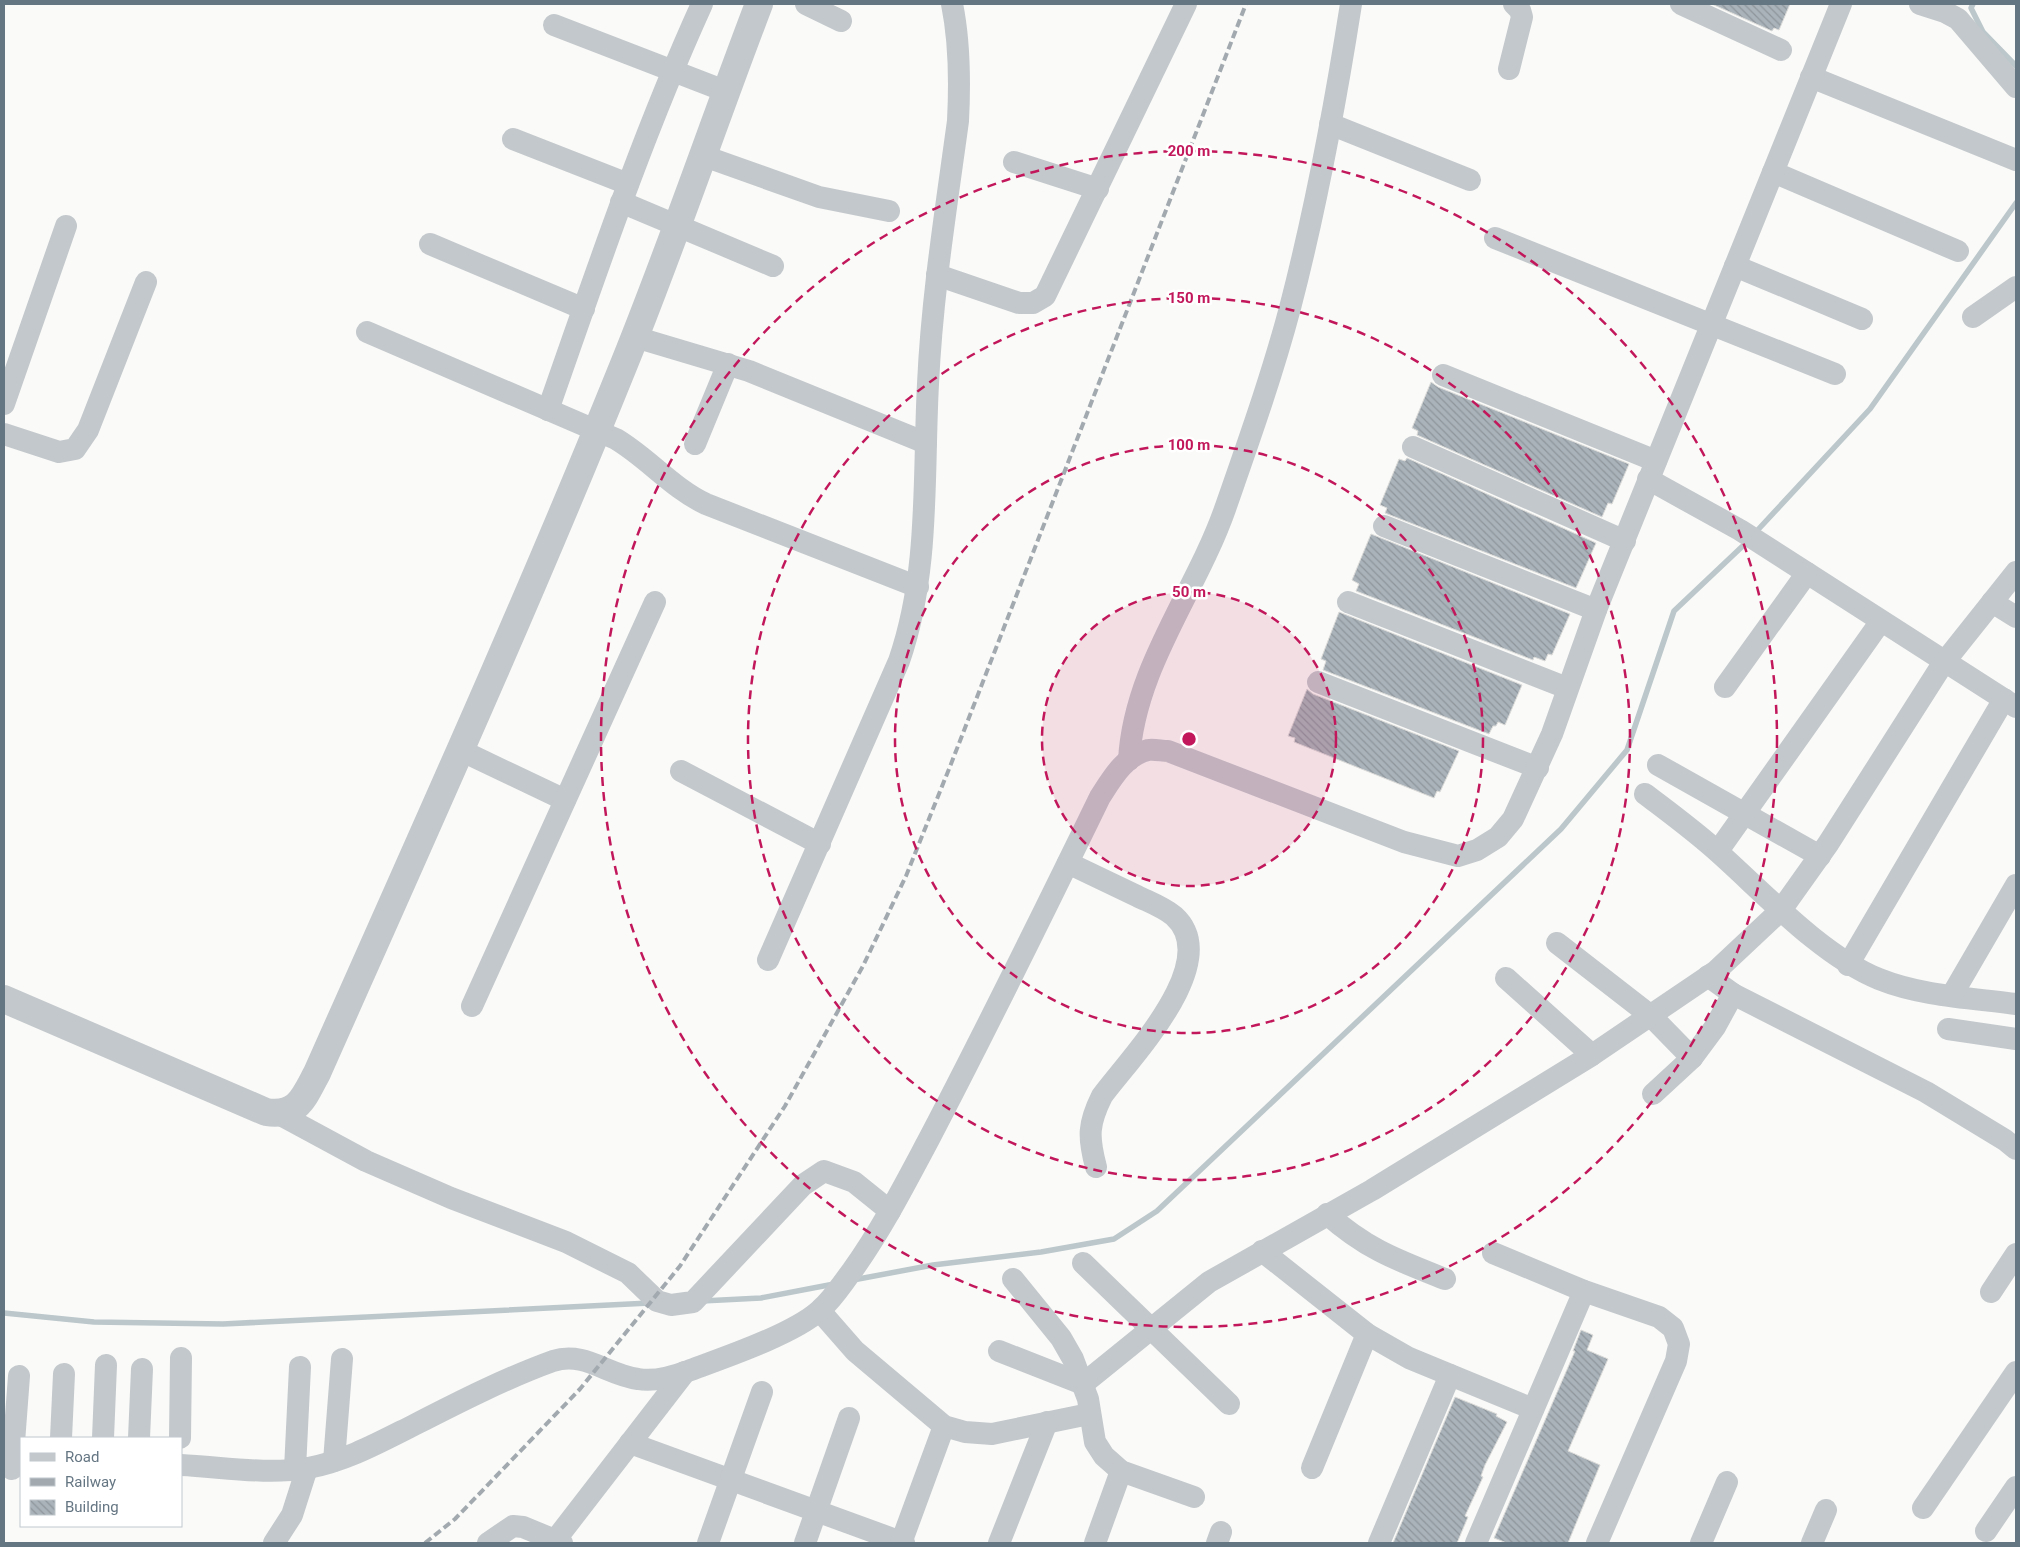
<svg xmlns="http://www.w3.org/2000/svg" width="2020" height="1547" font-family="Roboto,sans-serif">
<defs>
<pattern id="building-back-hatch" width="6" height="6" patternUnits="userSpaceOnUse" patternTransform="scale(1.25)"><rect width="6" height="6" fill="#aab3b9"/><path d="M-1 5l2 2M0 0l6 6M5-1l2 2" fill="none" stroke="#8e969c"/></pattern>
</defs>
<rect width="100%" height="100%" fill="#fafaf8"/>
<g fill="none" stroke-linecap="round" stroke-linejoin="round">
<g stroke="#bbc7cb" stroke-width="5.5">
<polyline points="1973,4 1971,8 1983,32 2016,66"/>
<polyline points="1754,534 1870,409 2016,203"/>
<polyline points="853,1280 933,1265 1041,1252 1114,1239 1157,1211 1561,829 1627,750 1674,611 1748,541"/>
<polyline points="702,1301 761,1298 834,1284"/>
<polyline points="4,1313 94,1322 223,1324 650,1303"/>
</g>
</g>
<g fill="url(#building-back-hatch)" stroke="#dcdcda">
<polygon points="1712,4 1790,4 1779,30 1774,28 1772,31"/>
<polygon points="1431,382 1438,387 1629,464 1612,504 1608,503 1602,517 1417,435 1418,431 1412,428"/>
<polygon points="1407,458 1596,543 1576,588 1385,513 1387,508 1380,505 1399,459 1405,461"/>
<polygon points="1371,534 1570,614 1552,655 1548,654 1545,661 1534,657 1533,660 1356,591 1359,584 1352,580"/>
<polygon points="1339,612 1522,685 1505,725 1498,722 1496,726 1493,726 1489,734 1323,670 1326,661 1321,659"/>
<polygon points="1307,689 1313,694 1459,751 1440,792 1437,791 1434,798 1294,742 1295,738 1288,736"/>
<polygon points="1581,1330 1593,1335 1587,1350 1608,1359 1568,1451 1600,1465 1568,1543 1507,1543 1494,1538 1575,1351 1573,1351"/>
<polygon points="1455,1397 1497,1414 1496,1416 1507,1422 1485,1465 1481,1476 1483,1477 1465,1516 1468,1517 1457,1543 1393,1543"/>
</g>
<g fill="none" stroke-linecap="round" stroke-linejoin="round">
<g stroke="#c3c8cc" stroke-width="22">
<polyline points="806,4 841,21"/>
<polyline points="1681,4 1781,50"/>
<polyline points="1920,4 1945,12 1958,19 2016,87"/>
<polyline points="554,25 725,91"/>
<polyline points="1509,69 1522,17 1520,10 1514,4"/>
<polyline points="1811,77 2016,160"/>
<polyline points="1330,124 1470,180"/>
<polyline points="513,139 628,184"/>
<polyline points="701,155 819,197 889,211"/>
<polyline points="1014,162 1098,189"/>
<polyline points="1773,172 1958,251"/>
<polyline points="621,202 773,266"/>
<polyline points="1495,238 1835,374"/>
<polyline points="430,244 584,309"/>
<polyline points="1735,266 1862,319"/>
<polyline points="937,275 1019,303 1033,303 1045,296 1186,4"/>
<polyline points="1973,317 2016,287"/>
<path d="M367 332 616 439C648 458 672 488 706 504L918 587"/>
<polyline points="635,337 749,371 926,443"/>
<polyline points="1443,375 1656,461"/>
<polyline points="4,404 66,226"/>
<path d="M548 410C596 273 642 136 702 4"/>
<polyline points="4,434 59,452 75,449 88,430 146,282"/>
<polyline points="695,444 728,364"/>
<polyline points="1413,447 1625,541"/>
<polyline points="1648,479 1740,530 2016,707"/>
<polyline points="1384,526 1596,610"/>
<polyline points="1348,602 1567,688"/>
<polyline points="1992,602 2016,617"/>
<polyline points="1318,682 1538,768"/>
<polyline points="1725,687 1807,573"/>
<polyline points="460,750 565,800"/>
<path d="M1129 760C1134 668 1195 594 1225 509 1248 443 1272 376 1290 308 1316 208 1335 106 1351 4"/>
<polyline points="1658,765 1820,856"/>
<polyline points="681,771 820,844"/>
<path d="M1645 794C1670 813 1696 832 1719 853 1765 894 1822 956 1879 979 1921 996 1971 998 2016 1004"/>
<polyline points="1718,851 1881,621"/>
<path d="M1068 863C1091 874 1114 885 1137 896 1149 902 1163 907 1174 916 1225 962 1129 1059 1102 1096 1088 1124 1088 1137 1096 1167"/>
<polyline points="1557,943 1651,1016 1692,1058"/>
<path d="M768 960 899 661C930 571 923 478 928 384 932 296 946 209 958 121 960 82 960 43 952 4"/>
<polyline points="1848,965 2004,699"/>
<polyline points="1708,976 1733,994 1926,1092 2005,1140 2016,1149"/>
<polyline points="1506,978 1592,1055"/>
<polyline points="1952,995 2016,885"/>
<polyline points="472,1006 655,602"/>
<polyline points="1948,1029 2016,1039"/>
<polyline points="1653,1094 1692,1058 1715,1027 1733,994"/>
<polyline points="279,1114 366,1161 451,1198 566,1242 628,1273 657,1301 671,1305 693,1302 803,1185 824,1171 854,1182 890,1211"/>
<path d="M1327 1214C1366 1249 1397 1260 1445 1279"/>
<polyline points="1262,1251 1367,1334 1409,1358 1533,1409"/>
<polyline points="1493,1253 1584,1291 1659,1317 1673,1328 1679,1344 1676,1361 1597,1543"/>
<polyline points="1083,1263 1229,1404"/>
<polyline points="1013,1279 1061,1338 1073,1359 1088,1399 1095,1442 1104,1456 1121,1471 1194,1497"/>
<polyline points="1991,1292 2016,1254"/>
<polyline points="820,1311 855,1351 944,1426 965,1432 992,1434 1089,1414"/>
<polyline points="999,1351 1083,1384 1209,1282 1372,1190 1592,1055 1716,971 1781,910 1828,844 1942,665 2016,572"/>
<polyline points="61,1438 64,1374"/>
<polyline points="103,1438 106,1365"/>
<polyline points="139,1438 142,1369"/>
<polyline points="180,1438 181,1358"/>
<polyline points="630,1443 904,1543"/>
<polyline points="334,1461 342,1359"/>
<path d="M181 1465C223 1467 267 1475 308 1468 346 1461 380 1442 414 1425 459 1402 506 1378 553 1361 585 1351 607 1375 638 1379 654 1382 672 1377 688 1371 723 1358 794 1334 820 1310 833 1299 842 1284 852 1271 882 1229 905 1184 929 1139 988 1026 1044 912 1100 797 1111 780 1125 755 1148 750 1154 749 1162 751 1168 751L1404 842 1458 856 1477 850 1498 837 1513 819 1552 734 1596 610 1841 4"/>
<polyline points="1312,1468 1367,1334"/>
<polyline points="12,1469 19,1376"/>
<polyline points="295,1469 300,1367"/>
<polyline points="1923,1508 2016,1372"/>
<polyline points="1986,1531 2016,1487"/>
<polyline points="274,1543 292,1515 307,1468"/>
<polyline points="488,1543 513,1526 523,1527 562,1543"/>
<polyline points="553,1543 685,1372"/>
<polyline points="708,1543 762,1392"/>
<polyline points="805,1543 849,1418"/>
<polyline points="901,1543 944,1426"/>
<polyline points="999,1543 1047,1422"/>
<polyline points="1095,1543 1121,1471"/>
<polyline points="1217,1543 1221,1532"/>
<polyline points="1379,1543 1450,1375"/>
<polyline points="1476,1543 1584,1291"/>
<polyline points="1701,1543 1727,1482"/>
<polyline points="1812,1543 1826,1510"/>
</g>
<path stroke="#c3c8cc" stroke-width="28" d="M4 999 266 1112C298 1117 304 1097 317 1073 420 841 525 609 620 374 670 252 712 127 759 4"/>
<polyline stroke="#a2aab0" stroke-width="4" stroke-dasharray="8 4" stroke-linecap="butt" points="425,1543 455,1519 580,1389 680,1266 785,1106 863,966 906,876 951,764 1246,4"/>
</g>
<circle cx="1189" cy="739" r="147" fill="#c2185b" fill-opacity=".12"/>
<g fill="none" stroke="#c2185b" stroke-width="2.5" stroke-dasharray="9 6">
<circle cx="1189" cy="739" r="147"/>
<circle cx="1189" cy="739" r="294"/>
<circle cx="1189" cy="739" r="441"/>
<circle cx="1189" cy="739" r="588"/>
</g>
<circle cx="1189" cy="739" r="8" fill="#c2185b" stroke="#fff" stroke-width="2.5"/>
<g font-size="15" text-anchor="middle" font-weight="bold" fill="#c2185b" stroke="#fff" stroke-width="5" stroke-linejoin="round" paint-order="stroke">
<text x="1189" y="156">200 m</text>
<text x="1189" y="303">150 m</text>
<text x="1189" y="450">100 m</text>
<text x="1189" y="597">50 m</text>
</g>
<rect width="2020" height="1547" fill="none" stroke="#657683" stroke-width="10"/>
<rect x="20" y="1437" width="162" height="90" fill="#ffffff" stroke="#c1c8cd"/>
<rect x="30" y="1453" width="25" height="8" fill="#c3c8cc" stroke="#c1c8cd"/>
<text x="65" y="1462" font-size="15" fill="#657683">Road</text>
<rect x="30" y="1478" width="25" height="8" fill="#a2aab0" stroke="#c1c8cd"/>
<text x="65" y="1487" font-size="15" fill="#657683">Railway</text>
<rect x="30" y="1500" width="25" height="15" fill="url(#building-back-hatch)" stroke="#c1c8cd"/>
<text x="65" y="1512" font-size="15" fill="#657683">Building</text>
</svg>
